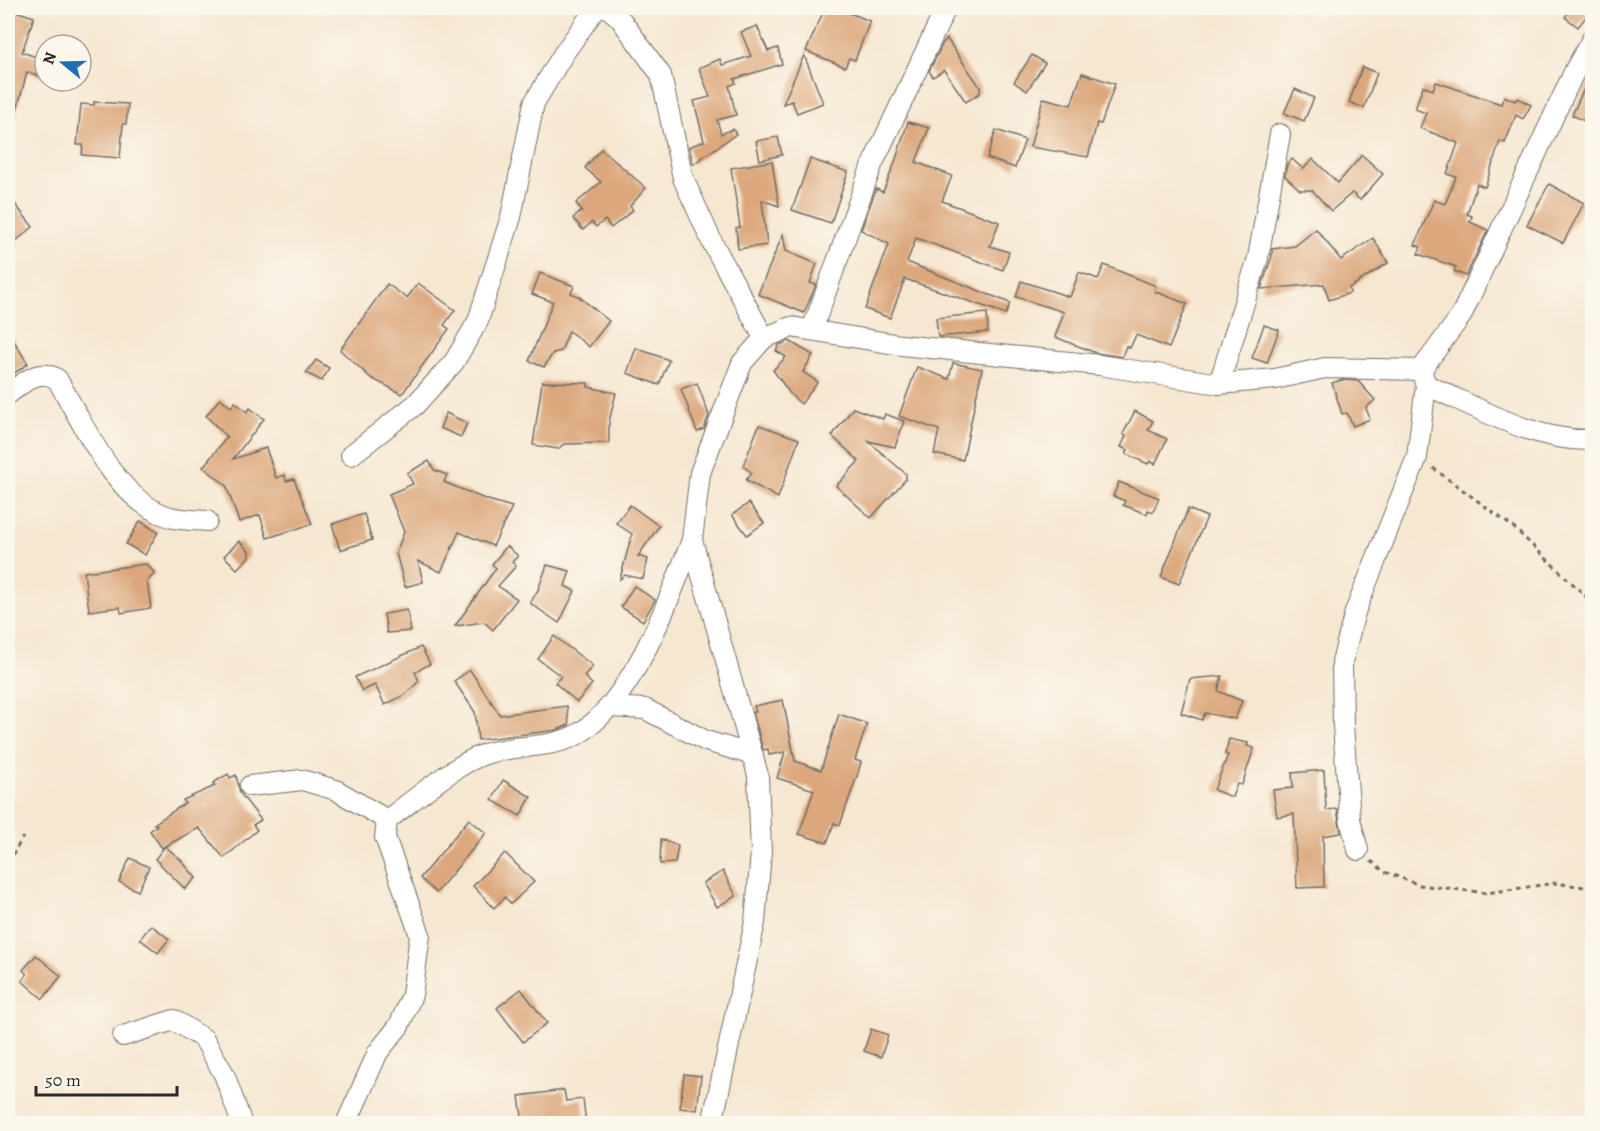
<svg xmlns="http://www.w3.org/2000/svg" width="1600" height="1131" font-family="Alegreya,serif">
<rect width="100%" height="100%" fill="#fbf7ec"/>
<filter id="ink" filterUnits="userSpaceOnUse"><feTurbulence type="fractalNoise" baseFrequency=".0167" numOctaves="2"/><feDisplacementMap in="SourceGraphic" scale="12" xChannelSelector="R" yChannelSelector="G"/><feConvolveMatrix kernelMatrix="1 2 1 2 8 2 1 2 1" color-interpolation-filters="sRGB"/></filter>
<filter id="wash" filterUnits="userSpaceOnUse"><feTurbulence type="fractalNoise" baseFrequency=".008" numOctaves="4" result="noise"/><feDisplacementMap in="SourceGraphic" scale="24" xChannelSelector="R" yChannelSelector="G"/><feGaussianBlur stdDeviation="1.35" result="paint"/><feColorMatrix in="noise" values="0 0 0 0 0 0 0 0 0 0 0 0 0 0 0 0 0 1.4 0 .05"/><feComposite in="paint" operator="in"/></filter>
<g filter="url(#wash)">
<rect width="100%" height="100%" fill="#f6e7d1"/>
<g id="blocks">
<g fill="#dca77c">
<polygon points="825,8 849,8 847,12 870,21 855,60 849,58 845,67 806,51"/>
<polygon points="1572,8 1593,8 1578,27 1565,17"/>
<polygon points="12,10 34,17 22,52 45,60 45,78 27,72 12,128 8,127 8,46 12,30 8,28 8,23"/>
<polygon points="757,26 768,51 778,48 782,64 734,79 736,83 729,86 736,115 717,120 721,134 733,129 736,134 693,164 689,147 704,141 694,101 710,97 699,68 720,59 722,65 751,56 741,32"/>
<polygon points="947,39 980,87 980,93 966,102 944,70 933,77 929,71 943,43"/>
<polygon points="804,55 823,103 797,113 792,101 783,104"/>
<polygon points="1032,55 1045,63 1027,91 1014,82"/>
<polygon points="1362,67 1377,73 1364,108 1349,102"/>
<polygon points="1593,69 1593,125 1572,115"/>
<polygon points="1082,73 1115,84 1101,124 1097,123 1088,157 1030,147 1043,98 1071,105"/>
<polygon points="1436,82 1501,104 1504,96 1515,101 1517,98 1531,105 1523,119 1516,115 1505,143 1500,141 1485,187 1477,184 1467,214 1472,216 1470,222 1488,230 1466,276 1454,271 1456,267 1418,254 1421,247 1415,245 1434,200 1445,204 1456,177 1447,174 1458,143 1420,128 1426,113 1415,109 1423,86 1433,90"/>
<polygon points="1295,89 1314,98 1304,121 1284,113"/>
<polygon points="94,102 128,104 126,124 123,124 120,158 82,155 83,145 77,145 81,104 94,105"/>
<polygon points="908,122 929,128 916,162 952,176 942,201 999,222 990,246 1009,252 1003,270 916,238 907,262 1010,303 1006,314 905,279 890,318 865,309 889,244 861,230 876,189 883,192 894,165"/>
<polygon points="996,130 1025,140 1015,168 987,158"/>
<polygon points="778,137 782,155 760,160 756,141"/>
<polygon points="601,149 646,188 630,206 633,210 611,228 605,220 596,227 592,222 583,230 573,218 582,211 576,203 601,182 585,168"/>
<polygon points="1362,155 1383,174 1360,200 1352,193 1331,211 1312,190 1300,190 1285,176 1287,164 1292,159 1303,169 1313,159 1338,183"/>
<polygon points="810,159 848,172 831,223 792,210"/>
<polygon points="772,161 779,206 762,200 767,245 738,249 736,228 740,227 731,168"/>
<polygon points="1549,184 1584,203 1563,243 1527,225"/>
<polygon points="8,195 33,227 16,241 8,230"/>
<polygon points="1316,229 1341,260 1373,238 1388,263 1349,288 1350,293 1329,300 1324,284 1261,289 1272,256 1272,249 1295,246"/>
<polygon points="783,234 786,251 817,264 810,283 816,285 804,313 758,294"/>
<polygon points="1104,265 1156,286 1154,291 1187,304 1169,348 1136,335 1130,348 1126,346 1122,357 1096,353 1055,337 1064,312 1016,297 1021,281 1070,297 1079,272 1098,279"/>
<polygon points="540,273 574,286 571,293 578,296 609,321 589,347 569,331 561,351 553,353 544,367 529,361 553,302 532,294"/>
<polygon points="418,283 455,310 444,325 449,329 402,394 371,378 340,350 387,284 407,298"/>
<polygon points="987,313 988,332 938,337 936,318"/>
<polygon points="1264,325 1279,330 1267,363 1252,358"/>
<polygon points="8,331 28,364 8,377"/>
<polygon points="789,341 813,355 803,372 818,382 801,404 791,395 773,370 786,357 776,351 779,345"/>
<polygon points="636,348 669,360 659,385 627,373"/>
<polygon points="316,360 329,368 322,381 306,373"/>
<polygon points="953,363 982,369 963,460 934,454 939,430 899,416 917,367 949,379"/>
<polygon points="1342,380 1358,381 1375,400 1366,408 1370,419 1353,426 1347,413 1342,414 1332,383"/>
<polygon points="542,382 588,383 588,387 616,393 609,422 609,443 564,444 558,449 533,445"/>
<polygon points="697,383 709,415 704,429 697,432 681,389"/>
<polygon points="220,398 231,407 235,402 247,412 250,408 264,419 233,459 266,448 276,478 285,475 286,481 294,479 312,524 267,538 260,515 239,522 226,485 203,467 227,437 206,416"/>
<polygon points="853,408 883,419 885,414 904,421 895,447 868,441 906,474 906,479 871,518 836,486 859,461 832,436"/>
<polygon points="1135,411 1153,421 1148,430 1167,439 1155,464 1150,461 1148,464 1126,454 1128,450 1121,447 1126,436 1123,434"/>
<polygon points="446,413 467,423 461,437 440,428"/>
<polygon points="759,425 799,439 778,498 746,480 752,473 743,466"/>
<polygon points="429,461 434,470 447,475 444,482 485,499 512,507 493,546 459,532 441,572 418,561 423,582 405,587 396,553 404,532 389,494 413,484 407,473"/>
<polygon points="1119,482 1159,498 1153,512 1148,510 1147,514 1123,505 1125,501 1113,496"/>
<polygon points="749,503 764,523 747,535 732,515"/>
<polygon points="630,505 659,526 638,556 648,559 643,579 625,575 620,579 632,534 616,523"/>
<polygon points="1188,509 1207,517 1179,584 1161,577"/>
<polygon points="364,514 372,540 340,550 332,524"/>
<polygon points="140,521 158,532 145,555 126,544"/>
<polygon points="239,541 249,551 249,557 237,569 224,556"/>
<polygon points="507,546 518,556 512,562 516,566 498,586 517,599 493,630 484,622 455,626 496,568 492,564"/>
<polygon points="146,564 155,573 147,581 151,608 121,613 120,607 89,611 84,572"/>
<polygon points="547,565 570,571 565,586 575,591 559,623 530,603 538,590"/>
<polygon points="634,586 655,600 643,621 621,607"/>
<polygon points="407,610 411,631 387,633 384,614"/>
<polygon points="554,636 593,666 584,676 592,684 577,702 555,683 561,676 538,659"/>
<polygon points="421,647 430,664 415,672 419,681 406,694 385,705 375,685 362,691 355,677"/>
<polygon points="470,670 500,715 567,706 569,725 557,730 478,740 475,712 454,681"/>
<polygon points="1222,676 1218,691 1242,701 1235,719 1205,713 1202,720 1181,713 1190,679"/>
<polygon points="783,700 795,761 821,770 839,714 867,724 855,760 861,762 858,773 840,825 834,823 827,843 799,834 814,790 777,778 785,752 769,755 768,749 763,750 753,712 756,712 754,706"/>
<polygon points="1229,739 1248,743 1247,746 1254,748 1242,785 1237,784 1232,797 1214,790 1228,755 1225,754"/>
<polygon points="1324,770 1326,810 1337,809 1341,833 1323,836 1324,887 1297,888 1294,814 1277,817 1273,790 1293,788 1292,773"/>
<polygon points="228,774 230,778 236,775 240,793 261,820 253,825 257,830 224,858 199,828 162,848 150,831 157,825 154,824 185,803 183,800 215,786 213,783"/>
<polygon points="503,780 531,797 520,816 492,800"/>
<polygon points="469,819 486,833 436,893 420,878"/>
<polygon points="661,839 678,846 675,863 660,864"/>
<polygon points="165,846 180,859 196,878 185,889 155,859"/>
<polygon points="505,853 534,882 511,904 505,897 494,908 473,886"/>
<polygon points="130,858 149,867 138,891 119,882"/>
<polygon points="723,871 736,896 717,907 703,883"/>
<polygon points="151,925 169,939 158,953 140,939"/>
<polygon points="36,955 61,976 43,999 22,981 27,974 23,970"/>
<polygon points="521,989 547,1023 523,1042 497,1008"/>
<polygon points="871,1029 888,1035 881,1057 864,1051"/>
<polygon points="684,1074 701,1076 697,1110 680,1108"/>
<polygon points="564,1090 566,1101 583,1099 586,1124 523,1124 519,1096"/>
</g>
</g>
</g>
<g filter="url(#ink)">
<use href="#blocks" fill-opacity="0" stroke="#726d65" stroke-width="1.5"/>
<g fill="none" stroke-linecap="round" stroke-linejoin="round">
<defs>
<g id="street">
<polyline points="608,8 619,17 661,75 683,178 712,242 764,338 791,327 901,345 1099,365 1219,384 1275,379 1325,368 1421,370 1461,316 1575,70 1592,39"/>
<polyline points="812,330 872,165 946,8"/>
<polyline points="1219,384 1258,258 1280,134"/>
<path d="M1426 385C1478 407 1534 442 1592 440"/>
<path d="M8 394C24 383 38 367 57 379 84 424 116 502 170 517 182 520 195 520 207 521"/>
<polyline points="351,455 415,405 454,362 478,321 511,217 534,103 564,53 596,8"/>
<polyline points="610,707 645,709 706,741 753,755"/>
<polyline points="250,786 302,780 336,790 387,820"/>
<polyline points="1358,850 1350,819 1343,725 1342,662 1355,612 1417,457 1426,385 1421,370"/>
<polyline points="123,1036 174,1020 204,1039 224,1074 242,1124"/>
<path d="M346 1124 378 1052 399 1026 412 995 420 935 385 837 387 820C413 801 455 764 485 754 514 744 550 750 578 734 633 702 670 597 692 540"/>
<polyline points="712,1124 755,922 761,853 758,775 692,540 700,473 742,363 764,338"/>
</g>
</defs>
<use href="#street" stroke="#726d65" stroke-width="22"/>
<g stroke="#726d65" stroke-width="3" stroke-dasharray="4.5 4.5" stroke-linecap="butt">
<polyline points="1433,468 1513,527 1592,602"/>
<polyline points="1371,861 1385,872 1420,885 1487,893 1555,883 1592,888"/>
<polyline points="8,863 23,837"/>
</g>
<use href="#street" stroke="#fff" stroke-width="20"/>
</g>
</g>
<rect width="1600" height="1131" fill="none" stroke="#fbf7ec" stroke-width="30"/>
<g transform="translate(63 63) rotate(289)"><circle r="28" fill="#fbf7ec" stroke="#a8a59f" stroke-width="1.5"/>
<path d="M0-4.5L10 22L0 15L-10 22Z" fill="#1f6fb2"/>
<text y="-9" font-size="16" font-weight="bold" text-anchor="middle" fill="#2b2b2b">N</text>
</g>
<path d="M36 1086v9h141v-9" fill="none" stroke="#2b2b2b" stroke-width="3"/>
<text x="45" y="1086" font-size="18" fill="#2b2b2b" stroke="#fbf7ec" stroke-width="4.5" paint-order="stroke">50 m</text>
</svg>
